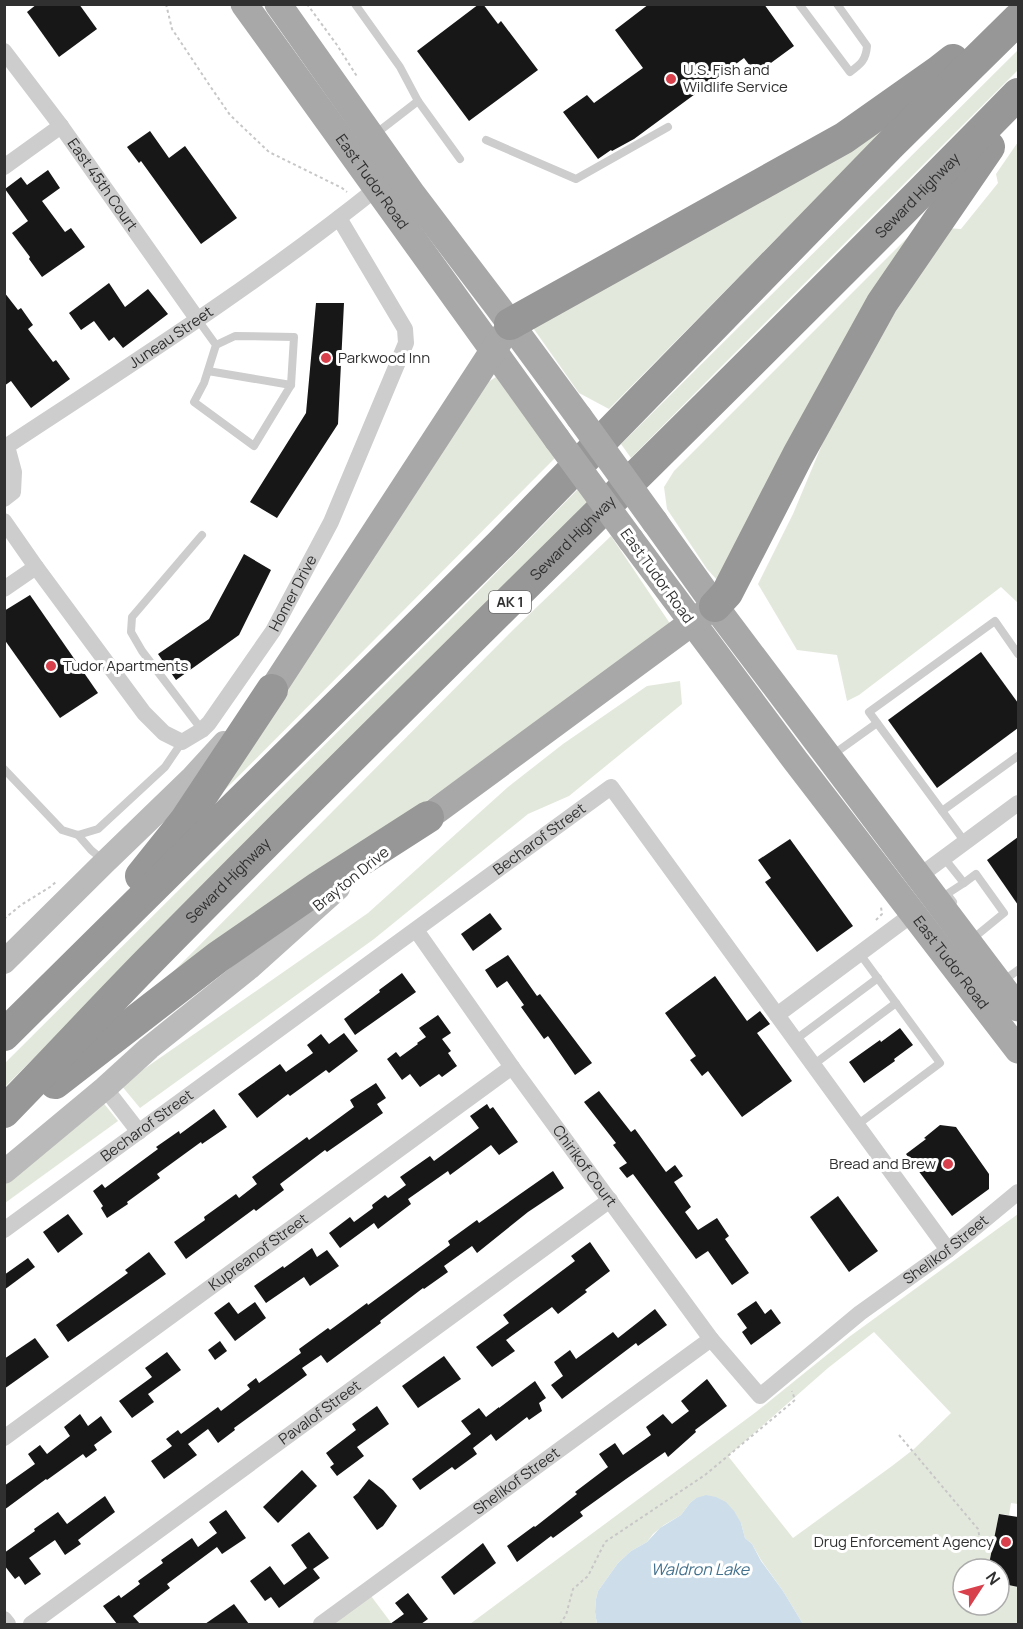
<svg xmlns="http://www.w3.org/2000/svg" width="1023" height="1629" font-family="Manrope,sans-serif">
<rect width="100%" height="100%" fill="#fff"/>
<g fill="#e3e8dc" fill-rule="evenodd">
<polygon points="1018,50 1018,70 715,373 631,458 621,444"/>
<polygon points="899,114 609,409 579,393 531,325"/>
<polygon points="1018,142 1018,603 1001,587 859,695 847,701 837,655 797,650 758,584 793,514 829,428 882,316 946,228 961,229 998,183 996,174"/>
<polygon points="929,216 718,581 707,569 667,509 664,487 674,471"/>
<polygon points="496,377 555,458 196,819 485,384"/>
<polygon points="580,487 589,502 5,1087 5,1063 448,622"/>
<polygon points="611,536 671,625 159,994 155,990 515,628"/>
<polygon points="680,681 682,704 569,796 528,814 374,939 140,1108 121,1085 368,913 508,787 563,744 647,686"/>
<polygon points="101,1100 118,1121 5,1203 5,1178"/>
<path d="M1018 1214V1504L1011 1503 1009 1515 999 1514 988 1569H963V1605H999V1583L1018 1587V1624H803L783 1591 761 1560 752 1544 745 1538 741 1523 696 1498 690 1503 681 1515 664 1525 653 1534 647 1542 631 1551 618 1563 598 1591 596 1599 595 1612 597 1624H470L756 1412 849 1337ZM874 1332 951 1413 914 1449 892 1466 793 1538 728 1456 828 1368Z"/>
<polygon points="371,1596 392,1624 333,1624"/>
</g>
<polygon fill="#cddeea" points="706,1495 716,1497 726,1502 734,1511 741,1523 745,1538 752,1544 761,1561 783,1591 803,1624 597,1624 595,1612 596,1599 598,1591 618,1563 631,1551 647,1542 660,1528 681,1515 690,1503 696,1498"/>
<g fill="#171717">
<polygon points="37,4 79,4 97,29 59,57 27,12"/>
<polygon points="479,4 483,4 498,24 501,21 538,70 469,121 417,51"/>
<polygon points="649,4 764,4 794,46 756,74 744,58 634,139 612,151 611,150 598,159 563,112 587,95 594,103 643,68 615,30"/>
<polygon points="150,131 169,158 185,146 237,218 201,244 141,161 139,163 127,147"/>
<polygon points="48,170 60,188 42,201 65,232 71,228 85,247 42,277 29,259 30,257 12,233 28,221 5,189 21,177 27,185"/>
<polygon points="109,283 125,307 148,289 168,314 123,348 114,337 109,341 94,321 81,330 69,313"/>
<polygon points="4,292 18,310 21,308 33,325 28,329 53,362 56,360 70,379 31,408 11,381 4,386"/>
<polygon points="316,303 344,303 338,424 277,518 250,502 306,413"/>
<polygon points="244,554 271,570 239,635 176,680 158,654 209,619"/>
<polygon points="30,595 98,693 60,718 4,639 4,611"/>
<polygon points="981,652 1018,703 1018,728 937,788 888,720"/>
<polygon points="1018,837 1018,905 987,860"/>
<polygon points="790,839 853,926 817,952 765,882 771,878 758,860"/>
<polygon points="490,913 502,929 473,951 461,934"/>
<polygon points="508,955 537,996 540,994 592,1063 575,1075 548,1036 544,1039 521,1007 524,1005 507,981 497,988 485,970"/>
<polygon points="402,973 416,992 355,1035 344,1019 380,992 379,990"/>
<polygon points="715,976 747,1021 760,1011 770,1024 757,1033 792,1081 742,1117 708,1071 702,1076 690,1060 696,1056 665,1013"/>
<polygon points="438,1015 451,1033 442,1039 451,1051 448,1053 457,1066 442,1077 439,1074 420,1087 410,1074 402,1080 387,1059 396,1052 400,1057 418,1044 417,1043 426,1037 419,1028"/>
<polygon points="900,1028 913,1045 894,1059 895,1061 864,1083 849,1062 880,1040 881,1042"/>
<polygon points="344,1033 358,1051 329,1073 326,1070 290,1096 288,1094 257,1118 238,1094 280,1064 286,1072 313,1053 307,1045 321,1034 329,1044"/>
<polygon points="376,1083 386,1098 377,1104 383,1113 327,1152 325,1150 280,1184 284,1190 256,1211 254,1209 186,1259 174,1242 205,1220 204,1217 236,1194 239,1198 257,1184 252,1177 307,1137 309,1140 354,1107 350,1100"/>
<polygon points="599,1091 631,1132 635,1129 666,1172 675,1165 683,1176 674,1182 691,1207 685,1212 698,1230 717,1218 729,1236 725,1239 749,1273 732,1285 708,1251 696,1259 633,1174 627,1178 619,1168 627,1163 613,1145 616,1143 584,1102"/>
<polygon points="487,1104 490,1109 493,1107 518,1142 499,1155 491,1145 450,1175 448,1171 408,1199 411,1204 378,1229 374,1223 340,1248 329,1233 350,1217 354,1222 373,1208 372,1205 385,1195 388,1198 406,1185 400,1177 430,1156 434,1161 479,1128 470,1116"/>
<polygon points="214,1109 227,1127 202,1144 201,1142 157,1174 160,1178 127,1202 128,1204 107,1218 101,1208 103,1206 93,1191 102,1184 105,1188 158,1149 156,1147 179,1131 180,1134"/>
<polygon points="940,1125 956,1127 989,1174 989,1189 952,1216 906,1154 926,1139 924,1138"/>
<polygon points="553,1171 564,1188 528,1212 477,1253 472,1246 444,1266 448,1272 424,1289 423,1288 380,1321 381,1323 327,1363 321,1355 302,1368 307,1375 234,1428 235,1430 218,1443 208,1429 188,1444 197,1455 164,1479 151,1461 172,1446 166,1439 178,1430 181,1434 218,1407 221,1411 250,1389 247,1385 256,1378 259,1383 301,1353 299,1349 328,1328 330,1330 367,1303 368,1305 450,1245 448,1241 477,1220 479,1223"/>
<polygon points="838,1196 878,1251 849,1272 810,1217"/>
<polygon points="68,1214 83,1234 58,1253 43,1232"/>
<polygon points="590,1242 610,1271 585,1290 587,1292 558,1314 552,1307 506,1340 515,1351 492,1367 476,1347 509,1323 503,1315 575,1261 571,1256"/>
<polygon points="312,1248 317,1257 327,1250 339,1266 310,1286 304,1277 266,1303 254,1286 283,1266 284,1268"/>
<polygon points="149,1252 166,1274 68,1342 56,1325 128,1273 125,1270"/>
<polygon points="28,1258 35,1267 4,1290 4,1275"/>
<polygon points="756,1301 765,1314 771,1309 781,1323 751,1345 742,1332 747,1328 737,1314"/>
<polygon points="229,1302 238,1314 255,1302 266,1318 235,1341 214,1313"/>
<polygon points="655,1309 667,1325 638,1346 636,1343 562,1399 551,1385 563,1376 554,1362 570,1350 576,1359 613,1332 618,1338"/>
<polygon points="35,1338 49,1357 4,1389 4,1359"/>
<polygon points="220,1341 227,1351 215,1360 208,1350"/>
<polygon points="167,1352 181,1370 148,1394 154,1402 132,1418 119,1401 152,1377 145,1368"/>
<polygon points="444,1356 461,1379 418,1408 402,1386"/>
<polygon points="707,1379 727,1406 695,1430 696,1432 668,1457 665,1452 626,1479 580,1512 583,1516 553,1538 551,1536 517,1562 507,1546 534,1526 535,1527 577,1494 575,1492 608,1467 599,1454 615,1443 623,1455 651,1435 646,1427 663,1414 672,1424 689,1411 681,1401"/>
<polygon points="535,1381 546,1398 539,1403 542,1411 529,1420 527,1417 496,1441 491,1434 473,1448 477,1454 455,1470 452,1467 420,1490 412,1479 471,1434 461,1421 479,1408 486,1417 499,1407 499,1408"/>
<polygon points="377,1406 389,1424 357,1447 364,1456 337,1476 330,1467 334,1464 326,1453 356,1430 352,1424"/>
<polygon points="80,1414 88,1426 101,1416 112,1432 94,1445 97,1450 86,1458 83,1454 47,1480 46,1479 4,1510 4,1486 35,1464 28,1454 40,1445 47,1454 70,1436 64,1427"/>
<polygon points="302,1470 317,1486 278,1523 263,1507"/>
<polygon points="369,1479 383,1490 397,1506 383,1526 377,1530 353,1497 358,1493"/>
<polygon points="105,1496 115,1512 78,1540 81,1544 65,1555 55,1540 29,1558 41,1574 25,1585 19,1576 15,1579 4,1565 4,1553 35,1531 34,1529 58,1512 67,1524"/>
<polygon points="226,1510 246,1538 222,1554 217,1547 167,1584 170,1588 133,1616 140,1624 117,1624 103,1606 119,1595 121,1598 140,1584 138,1581 163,1563 161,1560 192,1538 198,1547 217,1533 209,1522"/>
<polygon points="999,1514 1018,1517 1018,1587 999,1583 999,1569 988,1569"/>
<polygon points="309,1532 329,1558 313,1569 320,1578 279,1608 271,1597 265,1601 250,1581 270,1566 284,1585 307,1568 291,1545"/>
<polygon points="483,1543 496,1563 454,1595 441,1577"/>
<polygon points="408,1593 428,1619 421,1624 390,1624 404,1614 395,1603"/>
<polygon points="234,1604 249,1624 205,1624"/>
</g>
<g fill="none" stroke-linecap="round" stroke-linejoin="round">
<g stroke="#c7c7c7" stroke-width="2" stroke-dasharray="3 3" stroke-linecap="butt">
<polyline points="166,4 172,29 210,86 230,115 269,152 342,188 347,192"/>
<polyline points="307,4 337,45 358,78"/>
<polyline points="4,919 21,905 50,887 56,882"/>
<polyline points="876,920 882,914 881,907"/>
<polyline points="899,1435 978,1529 980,1540"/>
<polyline points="560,1624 566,1615 573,1589 588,1576 605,1542 705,1475 795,1400 792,1391"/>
</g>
<g stroke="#cdcdcd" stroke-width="8">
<polyline points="355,4 400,67 418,101 460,159"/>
<path d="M799 4 850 72C861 64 866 60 867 46L837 4"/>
<polyline points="374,135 418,101"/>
<polyline points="486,140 576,179 668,127"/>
<polyline points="198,320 216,345 204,383 194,402 254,446 291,385 208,371"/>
<polyline points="216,345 235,336 294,337 291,385"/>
<polyline points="202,730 142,651 131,632 132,617 202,535"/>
<polyline points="831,756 877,723"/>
<polyline points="4,769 62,830 78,835 98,829 165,767 182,742"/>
<polyline points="942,811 1018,756"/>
<polyline points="78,835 91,850 103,860"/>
<polyline points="965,842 869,712 995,621 1018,654"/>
<polyline points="944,858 964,883 976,874 1004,913 971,940"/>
<polyline points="953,902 947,894 964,883"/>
<polyline points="1003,981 1018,970"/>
<polyline points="795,1040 878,978"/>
<polyline points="813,1065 896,1003"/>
<polyline points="857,1125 940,1063 860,954"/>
</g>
<g stroke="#cdcdcd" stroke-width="16">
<path id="s1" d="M4 51 61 126 198 320"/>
<polyline points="4,167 61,126"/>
<path id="s2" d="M4 499 13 492 14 472 7 446C133 363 260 282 377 188"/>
<polyline points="4,521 36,567 4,589"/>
<path id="s3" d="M36 567 144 713 164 733 182 742 202 730 209 723 273 631 331 522 406 343 405 329 339 218"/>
<polyline points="918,877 1018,803"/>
<path id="s4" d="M416 930 512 1067 711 1339 760 1396 860 1313 948 1250 1018 1192"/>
<polyline points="777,1015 914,913"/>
<polyline points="105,1088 139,1132"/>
<path id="s5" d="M4 1230 611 787 948 1250"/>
<path id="s6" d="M4 1438 512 1067"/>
<polyline points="4,1619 8,1624"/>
<path id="s7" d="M31 1624 610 1200"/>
<path id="s8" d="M321 1624 711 1339"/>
</g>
<g stroke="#bababa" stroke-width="24">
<polyline points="4,962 105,862 191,779 224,743"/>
<polyline points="4,1172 105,1088 149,1048 249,968 338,888"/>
</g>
<g stroke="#a8a8a8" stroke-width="27">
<path id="s9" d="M244 4 557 439"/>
<polyline points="278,4 413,195 498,307 579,417"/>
<polyline points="655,522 723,617 1018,1008"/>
<path id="s10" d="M631 540 795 760 1018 1050"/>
<polyline points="272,690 502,337"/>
<polyline points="428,817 705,613"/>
</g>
<g stroke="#979797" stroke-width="32">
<polyline points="510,324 844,138 939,71 953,60"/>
<polyline points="715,606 727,593 798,455 882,303 989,147"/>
<polyline points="141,876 185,821 272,690"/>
<polyline points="4,1035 501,544 891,144 1018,19"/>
<polyline points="55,1083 218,957 319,887 428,817"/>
<path id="s11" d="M4 1112C53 1062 100 1011 149 961 436 669 732 386 1018 94"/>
</g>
<g stroke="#a8a8a8" stroke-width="27">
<polyline points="579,417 655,522"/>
<polyline points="557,439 631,540"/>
</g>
</g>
<g fill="#d8404c" stroke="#fff" stroke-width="2">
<circle cx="671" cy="79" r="6"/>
<circle cx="326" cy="358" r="6"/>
<circle cx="51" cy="666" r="6"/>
<circle cx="948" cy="1164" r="6"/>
<circle cx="1006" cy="1542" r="6"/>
</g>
<g text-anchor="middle" stroke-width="6" stroke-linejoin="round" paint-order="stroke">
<rect fill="#fff" stroke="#6e6e6e" stroke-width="1.5" x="489" y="591" width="42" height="22" rx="4.5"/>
<g font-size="14" font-weight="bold" fill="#303030">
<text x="510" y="607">AK 1</text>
</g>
<g font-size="15" fill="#303030" stroke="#fff" text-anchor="start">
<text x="683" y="75">U.S. Fish and<tspan x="683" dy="17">Wildlife Service</tspan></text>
<text x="338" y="363">Parkwood Inn</text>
<text x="63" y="671">Tudor Apartments</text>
<text x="936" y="1169" text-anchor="end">Bread and Brew</text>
<text x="994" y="1547" text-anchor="end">Drug Enforcement Agency</text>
</g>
<g font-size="15" fill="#303030" stroke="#fff">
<text dy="5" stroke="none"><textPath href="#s9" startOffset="219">East Tudor Road</textPath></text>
<text dy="5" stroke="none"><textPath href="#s1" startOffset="166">East 45th Court</textPath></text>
<text dy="5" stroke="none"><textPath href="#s11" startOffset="1294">Seward Highway</textPath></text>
<text dy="5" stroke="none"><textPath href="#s2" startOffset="255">Juneau Street</textPath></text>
<text dy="5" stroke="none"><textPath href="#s11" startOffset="808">Seward Highway</textPath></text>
<text transform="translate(657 576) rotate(54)" y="5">East Tudor Road</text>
<text dy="5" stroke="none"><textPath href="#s3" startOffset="418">Homer Drive</textPath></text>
<text dy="5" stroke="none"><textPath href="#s5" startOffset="663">Becharof Street</textPath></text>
<text transform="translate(351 879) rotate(-39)" y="5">Brayton Drive</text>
<text dy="5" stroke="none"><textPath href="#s11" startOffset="322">Seward Highway</textPath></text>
<text dy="5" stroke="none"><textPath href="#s10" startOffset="530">East Tudor Road</textPath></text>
<text dy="5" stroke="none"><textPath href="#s5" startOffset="177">Becharof Street</textPath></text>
<text dy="5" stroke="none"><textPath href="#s4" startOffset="290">Chirikof Court</textPath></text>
<text dy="5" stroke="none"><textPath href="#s4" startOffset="816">Shelikof Street</textPath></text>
<text dy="5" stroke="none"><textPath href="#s6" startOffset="315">Kupreanof Street</textPath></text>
<text dy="5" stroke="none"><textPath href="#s7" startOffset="358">Pavalof Street</textPath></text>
<text dy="5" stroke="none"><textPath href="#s8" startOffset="242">Shelikof Street</textPath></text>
</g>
<g font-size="16" font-style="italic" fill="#43708c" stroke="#fff">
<text x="700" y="1575">Waldron Lake</text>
</g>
</g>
<rect width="1023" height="1629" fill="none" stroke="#303030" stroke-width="12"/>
<g transform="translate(981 1587) rotate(54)"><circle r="28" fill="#ffffff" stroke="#acacac" stroke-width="1.5"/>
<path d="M0-4.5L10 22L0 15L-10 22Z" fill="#d8404c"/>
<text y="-9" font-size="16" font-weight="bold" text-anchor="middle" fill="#303030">N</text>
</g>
</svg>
